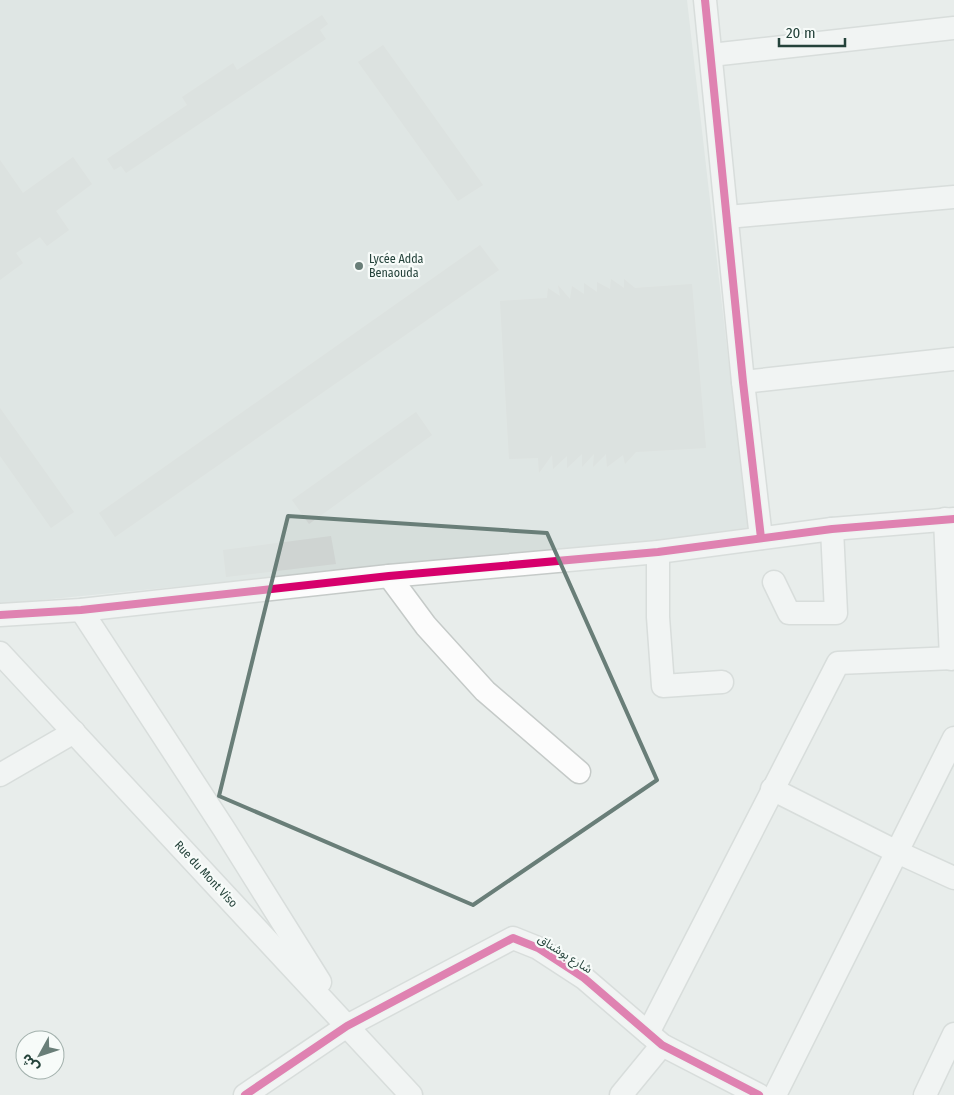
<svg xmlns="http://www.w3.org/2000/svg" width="954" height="1095" font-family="'Fira Sans Condensed','Noto Sans Arabic',sans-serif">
<rect width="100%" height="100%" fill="#e8edeb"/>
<polygon fill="#d6dedb" points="0,0 687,0 748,531 0,604"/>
<g fill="#cfd4d2">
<polygon points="322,15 328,24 320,30 326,39 126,173 121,166 114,170 107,159 187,105 182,97 233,63 237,70"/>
<polygon points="383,45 483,185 458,201 358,62"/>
<polygon points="73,157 92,184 56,211 69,230 47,246 40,237 16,253 23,263 0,280 0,160 23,193"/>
<polygon points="480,245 499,270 115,537 99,513"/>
<polygon points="611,279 624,288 624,279 635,288 692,284 706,448 636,452 625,464 623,455 607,467 606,454 593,467 594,454 582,467 582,454 567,468 567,456 553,469 552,455 539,473 538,458 509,459 500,301 547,298 548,288 560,296 558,285 570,299 572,286 584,294 584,283 597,292 597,282 610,289"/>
<polygon points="0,408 74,512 51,528 0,456"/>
<polygon points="416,412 432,435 309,524 292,500"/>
<polygon points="331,536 336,564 226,577 223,550"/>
</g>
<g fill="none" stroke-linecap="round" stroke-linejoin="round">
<defs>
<g id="minor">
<polyline points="705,0 743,382 761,538"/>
<polyline points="711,55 954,28"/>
<polyline points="727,217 954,197"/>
<polyline points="743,382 954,359"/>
<polyline points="945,519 951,659"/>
<polyline points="658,552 658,617 663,686 722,682"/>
<polyline points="389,576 426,626 485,691 579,772"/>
<polyline points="774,582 789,613 836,613 832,529"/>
<polyline points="81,610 224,829 320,982"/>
<polyline points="0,615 81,610 389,576 658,552 832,529 954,519"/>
<polyline points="0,653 411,1095"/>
<polyline points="0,775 74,732"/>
<polyline points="772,789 897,852 954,878"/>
<polyline points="648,1033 838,663 954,658"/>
<polyline points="245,1095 347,1026 513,938 538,948 584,978 662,1045 759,1095"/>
<polyline points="621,1095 662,1045"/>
<polyline points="775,1095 954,738"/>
<polyline points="925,1095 954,1034"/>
</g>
</defs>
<use href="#minor" stroke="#c5cac8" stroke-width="25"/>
<use href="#minor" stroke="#fcfcfc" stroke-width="22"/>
<defs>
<g id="cycleway">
<polyline points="705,0 743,382 761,538"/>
<polyline points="0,615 81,610 389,576 658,552 832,529 954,519"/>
<polyline points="245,1095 347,1026 513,938 538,948 584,978 662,1045 759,1095"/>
</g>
</defs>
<use href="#cycleway" stroke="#f7fbf9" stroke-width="11"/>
<use href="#cycleway" stroke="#d6006c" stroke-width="8"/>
</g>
<path d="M0 0H954V1095H0ZM288 516 547 533 657 780 473 905 219 796Z" fill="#e8edeb" fill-opacity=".55" fill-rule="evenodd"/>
<path fill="none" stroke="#697e78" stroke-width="4" stroke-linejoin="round" d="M288 516 547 533 657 780 473 905 219 796Z"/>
<circle fill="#697e78" stroke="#f7fbf9" stroke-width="2" cx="359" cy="266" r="5"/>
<g text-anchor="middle" stroke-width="4.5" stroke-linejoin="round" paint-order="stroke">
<g font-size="12" fill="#24423a" stroke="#f7fbf9" text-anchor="start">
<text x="369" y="263">Lycée Adda<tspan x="369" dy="14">Benaouda</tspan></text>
</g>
<g font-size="12" fill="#24423a" stroke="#f7fbf9">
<text transform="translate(206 874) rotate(47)" y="4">Rue du Mont Viso</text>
<text transform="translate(565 954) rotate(32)" y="4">شارع بوشناق</text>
</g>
</g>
<g transform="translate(40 1055) rotate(230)"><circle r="24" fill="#f7fbf9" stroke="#a3b1ad"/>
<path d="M0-4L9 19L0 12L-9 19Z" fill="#697e78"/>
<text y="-8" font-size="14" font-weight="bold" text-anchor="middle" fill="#24423a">ش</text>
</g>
<path d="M779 38v8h66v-8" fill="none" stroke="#24423a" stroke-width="2.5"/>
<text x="786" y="38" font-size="15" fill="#24423a" stroke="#f7fbf9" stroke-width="4" paint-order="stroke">20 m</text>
</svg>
